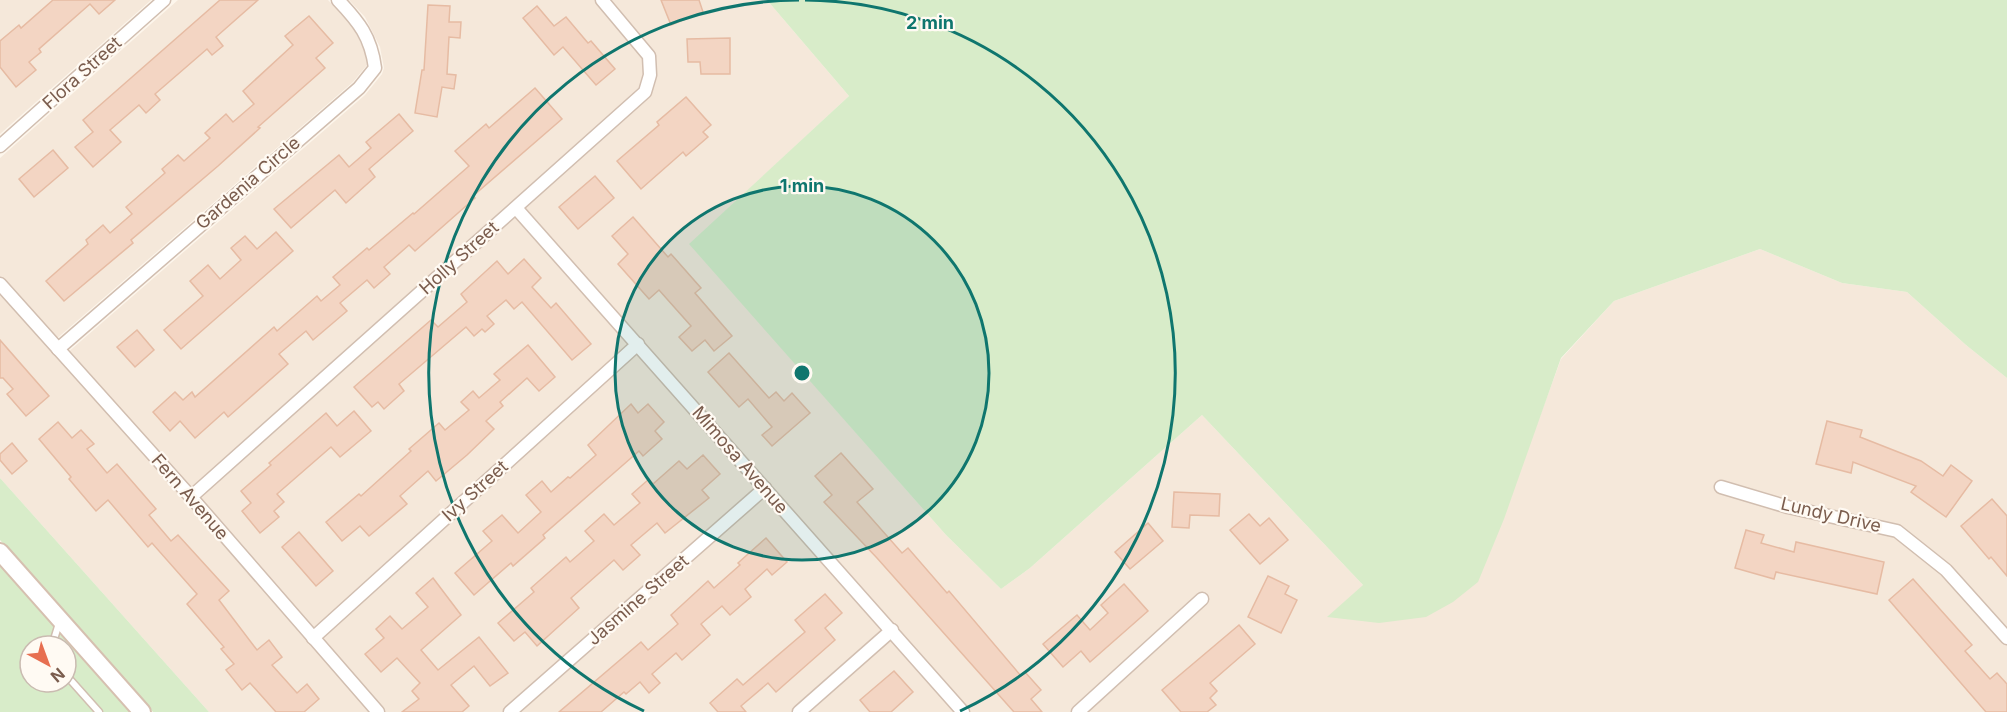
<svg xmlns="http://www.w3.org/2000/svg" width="2007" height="712" font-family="Inter,sans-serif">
<rect width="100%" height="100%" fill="#fdf6ec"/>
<g fill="#f5e8da">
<polygon points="0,0 151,0 0,134"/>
<polygon points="178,0 328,0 353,27 365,51 367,65 353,82 47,347 59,360 365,95 382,74 384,68 380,47 365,17 349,0 767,0 849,96 690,244 946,535 1001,589 1030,568 1202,415 1363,585 1328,616 1533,435 1561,359 1614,301 1760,249 1842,283 1907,292 1966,345 2007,378 2007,712 209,712 0,478 0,158"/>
</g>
<g fill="#d8ecc9" fill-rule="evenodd">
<polygon points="767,0 2007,0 2007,378 1966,345 1907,292 1842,283 1760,249 1614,301 1561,358 1504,519 1478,582 1453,602 1426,617 1379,623 1327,617 1363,585 1202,415 1030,568 1001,589 946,535 689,244 849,96"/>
<polygon points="0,478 209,712 153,712 0,540"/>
<path d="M0 564 131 712H0ZM30 646H66V682H30Z"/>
</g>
<g fill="#f3d5c3" stroke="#e6bba3" stroke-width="1.5">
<polygon points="53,0 115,0 99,14 90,4 39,49 41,52 29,62 36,70 16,87 0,67 0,41 19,25 21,28"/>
<polygon points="220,0 258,0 216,37 223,46 212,55 207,49 155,94 160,100 146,113 139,105 110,130 121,142 93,167 75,147 93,132 83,120"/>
<polygon points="661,0 699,0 703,12 671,25"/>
<polygon points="428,5 450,6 449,22 461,22 460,38 449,37 447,74 456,75 454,89 442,87 437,117 415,113 422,70 424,70"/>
<polygon points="537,6 554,26 566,17 588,43 591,41 615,69 596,85 563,47 554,55 523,18"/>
<polygon points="309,16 333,43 316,58 325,68 258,127 260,128 218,166 131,240 133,243 64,301 46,281 88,244 86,240 103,225 110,233 132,214 126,207 165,173 162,169 178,155 184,161 210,138 205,133 226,114 233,122 254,104 243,91 293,45 285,36"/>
<polygon points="730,38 730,74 701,74 700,62 688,62 687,39"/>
<polygon points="535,88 562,119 473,196 475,198 415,251 409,245 384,267 390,274 374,288 367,280 340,303 347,311 313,340 306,331 279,354 288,364 228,417 224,412 195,438 180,421 170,431 153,412 175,392 183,400 192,392 195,397 274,327 277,331 317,296 321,301 340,285 333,277 367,248 369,250 413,213 414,214 469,166 455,151 486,124 489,128"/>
<polygon points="686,97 711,125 703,132 708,137 686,156 683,152 641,189 617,161 659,125 657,122"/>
<polygon points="399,114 413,131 369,169 375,177 346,203 335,190 291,228 274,209 339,155 349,167 371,148 366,142"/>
<polygon points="53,150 68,168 34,197 19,179"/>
<polygon points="595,176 614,198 578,229 559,207"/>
<polygon points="633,217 668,257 671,254 701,288 695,293 732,336 714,351 705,340 692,351 679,337 691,326 659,290 649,299 618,264 628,254 612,236"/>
<polygon points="276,232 293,251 181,349 164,330 203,296 190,281 208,265 220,279 241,260 231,248 245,236 257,249"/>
<polygon points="524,259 541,278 532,287 551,308 556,303 591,344 572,360 522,302 514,309 506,300 487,316 494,324 485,332 482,329 474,336 466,327 399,384 404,391 384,409 378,402 372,407 354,387 431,320 438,327 467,302 461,294 497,261 508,274"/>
<polygon points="137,330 154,350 135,367 117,347"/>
<polygon points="0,340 49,396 26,416 7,394 13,389 3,378 0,378"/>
<polygon points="528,345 555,377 539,391 527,378 500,402 503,406 486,421 494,429 467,455 436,481 428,471 400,496 407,504 369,536 360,526 342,541 326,522 359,494 361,496 411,451 409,449 439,423 445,430 469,410 461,402 473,391 479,398 500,380 494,374"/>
<polygon points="729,353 769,398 776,392 784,401 792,393 810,413 772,446 762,435 772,427 748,399 739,407 708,372"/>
<polygon points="631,404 638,413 648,404 664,422 655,431 662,439 643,456 639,451 543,535 545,538 513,566 511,563 474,595 455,573 492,541 483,531 502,515 518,533 541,512 526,495 542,481 551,492 568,477 570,478 596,455 588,445"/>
<polygon points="354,411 371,431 340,457 331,447 277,494 284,502 274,511 279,517 260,533 242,511 251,503 241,491 271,465 269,463 326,413 337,426"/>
<polygon points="1827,421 1862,430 1860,437 1921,461 1943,476 1951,465 1972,481 1946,517 1911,492 1916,486 1853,462 1851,473 1816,464"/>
<polygon points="58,422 72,438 81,430 94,444 87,449 107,473 117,464 156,509 149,515 171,541 178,535 229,591 219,600 257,650 269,640 282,657 272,665 297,693 307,684 319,699 304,712 276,712 250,683 242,690 226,670 234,664 221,649 224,647 187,604 197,594 152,543 148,547 108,500 96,511 69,479 71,477 39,439"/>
<polygon points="12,443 27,461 12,474 0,460 0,454"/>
<polygon points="841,453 873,489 857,502 902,553 908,548 947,593 949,591 1021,676 1025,672 1041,690 1031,699 1042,712 1014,712 877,558 824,502 832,495 815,476"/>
<polygon points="703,455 720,474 702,490 709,498 665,533 657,523 631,545 640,555 623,570 614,560 571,598 579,608 537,646 525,632 514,641 498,623 534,592 531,588 566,557 570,562 594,541 585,531 604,514 614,525 640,503 632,494 649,479 653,484 679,461 687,469"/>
<polygon points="1174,492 1220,494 1219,516 1190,515 1189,528 1172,527"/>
<polygon points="1992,499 2007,516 2007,576 1991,557 1989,559 1961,526"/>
<polygon points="1249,514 1260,526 1269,518 1288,540 1260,564 1230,530"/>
<polygon points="1148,523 1163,541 1130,569 1115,552"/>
<polygon points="1746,530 1764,535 1761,543 1794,552 1796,542 1884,562 1877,594 1776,572 1774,579 1735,568"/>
<polygon points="299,532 333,571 316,586 282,547"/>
<polygon points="766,538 787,562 772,575 767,569 745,589 751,597 730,615 722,606 701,624 710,635 682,660 676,653 652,674 660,683 649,693 640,682 626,694 624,692 601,712 559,712 641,642 648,650 678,624 671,615 708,581 714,588 740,565 738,563"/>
<polygon points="1268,576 1289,586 1285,594 1297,600 1281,633 1248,617"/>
<polygon points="433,578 461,615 421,650 438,670 479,637 508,673 490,686 474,666 451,685 469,706 462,712 402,712 419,699 412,691 420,683 397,658 381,672 365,654 384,638 376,629 390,616 402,629 428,607 416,593"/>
<polygon points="1913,579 1972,645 1965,651 1990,679 1997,673 2007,684 2007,712 1986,712 1889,600"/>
<polygon points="1124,584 1148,611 1090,662 1081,651 1063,667 1043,644 1077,615 1090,630 1108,613 1101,605"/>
<polygon points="825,594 842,613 825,628 835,640 776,692 768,683 741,706 746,712 718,712 710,703 737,679 743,685 805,632 795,620"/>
<polygon points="1239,625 1255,644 1210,683 1217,691 1210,698 1216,705 1207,712 1181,712 1162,690"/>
<polygon points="894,671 913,692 891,712 870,712 860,700"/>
</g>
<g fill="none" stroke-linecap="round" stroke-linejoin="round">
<defs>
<g id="lane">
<polyline points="52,646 59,623"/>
<polyline points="66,675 99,712"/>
</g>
<g id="street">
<polyline points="0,146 164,0"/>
<polyline points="516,208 963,712"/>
<polyline points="0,284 191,497 378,712"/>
<path d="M58 349 359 88 375 68C371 37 359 22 338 0"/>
<polyline points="1721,487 1788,507 1897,531 1946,570 2007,638"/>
<polyline points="191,497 645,92 650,75 649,56 602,0"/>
<polyline points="313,638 638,344"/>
<polyline points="510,712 765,488"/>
<polyline points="799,712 892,630"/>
<polyline points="1078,712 1202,599"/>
</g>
<polyline id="secondary" points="0,552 142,712"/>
</defs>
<use href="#lane" stroke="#d1beb0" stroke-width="9"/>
<use href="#street" stroke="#d1beb0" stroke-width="15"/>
<use href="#secondary" stroke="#d6c0b0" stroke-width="20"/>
<use href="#lane" stroke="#fff" stroke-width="6"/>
<use href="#street" stroke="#fff" stroke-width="12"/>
<use href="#secondary" stroke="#fff" stroke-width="16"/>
</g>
<circle cx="802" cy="373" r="187" fill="#0f766e" fill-opacity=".12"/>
<g fill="none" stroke="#0f766e" stroke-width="3">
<circle cx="802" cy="373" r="187"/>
<path d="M644 711A373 373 0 0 1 799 0M805 0A373 373 0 0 1 960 711"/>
</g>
<g text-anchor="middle" stroke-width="4.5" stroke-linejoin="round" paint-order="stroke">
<g font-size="18" fill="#7a5c4d" stroke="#fffaf3">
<text transform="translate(82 73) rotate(-42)" y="6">Flora Street</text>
<text transform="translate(248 183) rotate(-41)" y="6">Gardenia Circle</text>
<text transform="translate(459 258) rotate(-42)" y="6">Holly Street</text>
<text transform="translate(740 460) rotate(49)" y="6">Mimosa Avenue</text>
<text transform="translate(475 491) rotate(-42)" y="6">Ivy Street</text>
<text transform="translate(190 497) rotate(49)" y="6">Fern Avenue</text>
<text transform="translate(1831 515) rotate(13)" y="6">Lundy Drive</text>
<text transform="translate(638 600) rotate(-41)" y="6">Jasmine Street</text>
</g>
</g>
<circle cx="802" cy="373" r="9" fill="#0f766e" stroke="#fffaf3" stroke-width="3"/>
<g font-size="18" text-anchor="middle" font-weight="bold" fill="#0f766e" stroke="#fffaf3" stroke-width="4.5" stroke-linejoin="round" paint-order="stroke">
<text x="930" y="29">2 min</text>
<text x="802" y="192">1 min</text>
</g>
<g transform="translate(48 664) rotate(139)"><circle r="28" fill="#fffaf3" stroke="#cabbb1" stroke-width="1.5"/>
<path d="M0-4.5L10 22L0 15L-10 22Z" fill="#e76f51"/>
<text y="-9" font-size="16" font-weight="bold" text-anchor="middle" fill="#7a5c4d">N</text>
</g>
</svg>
